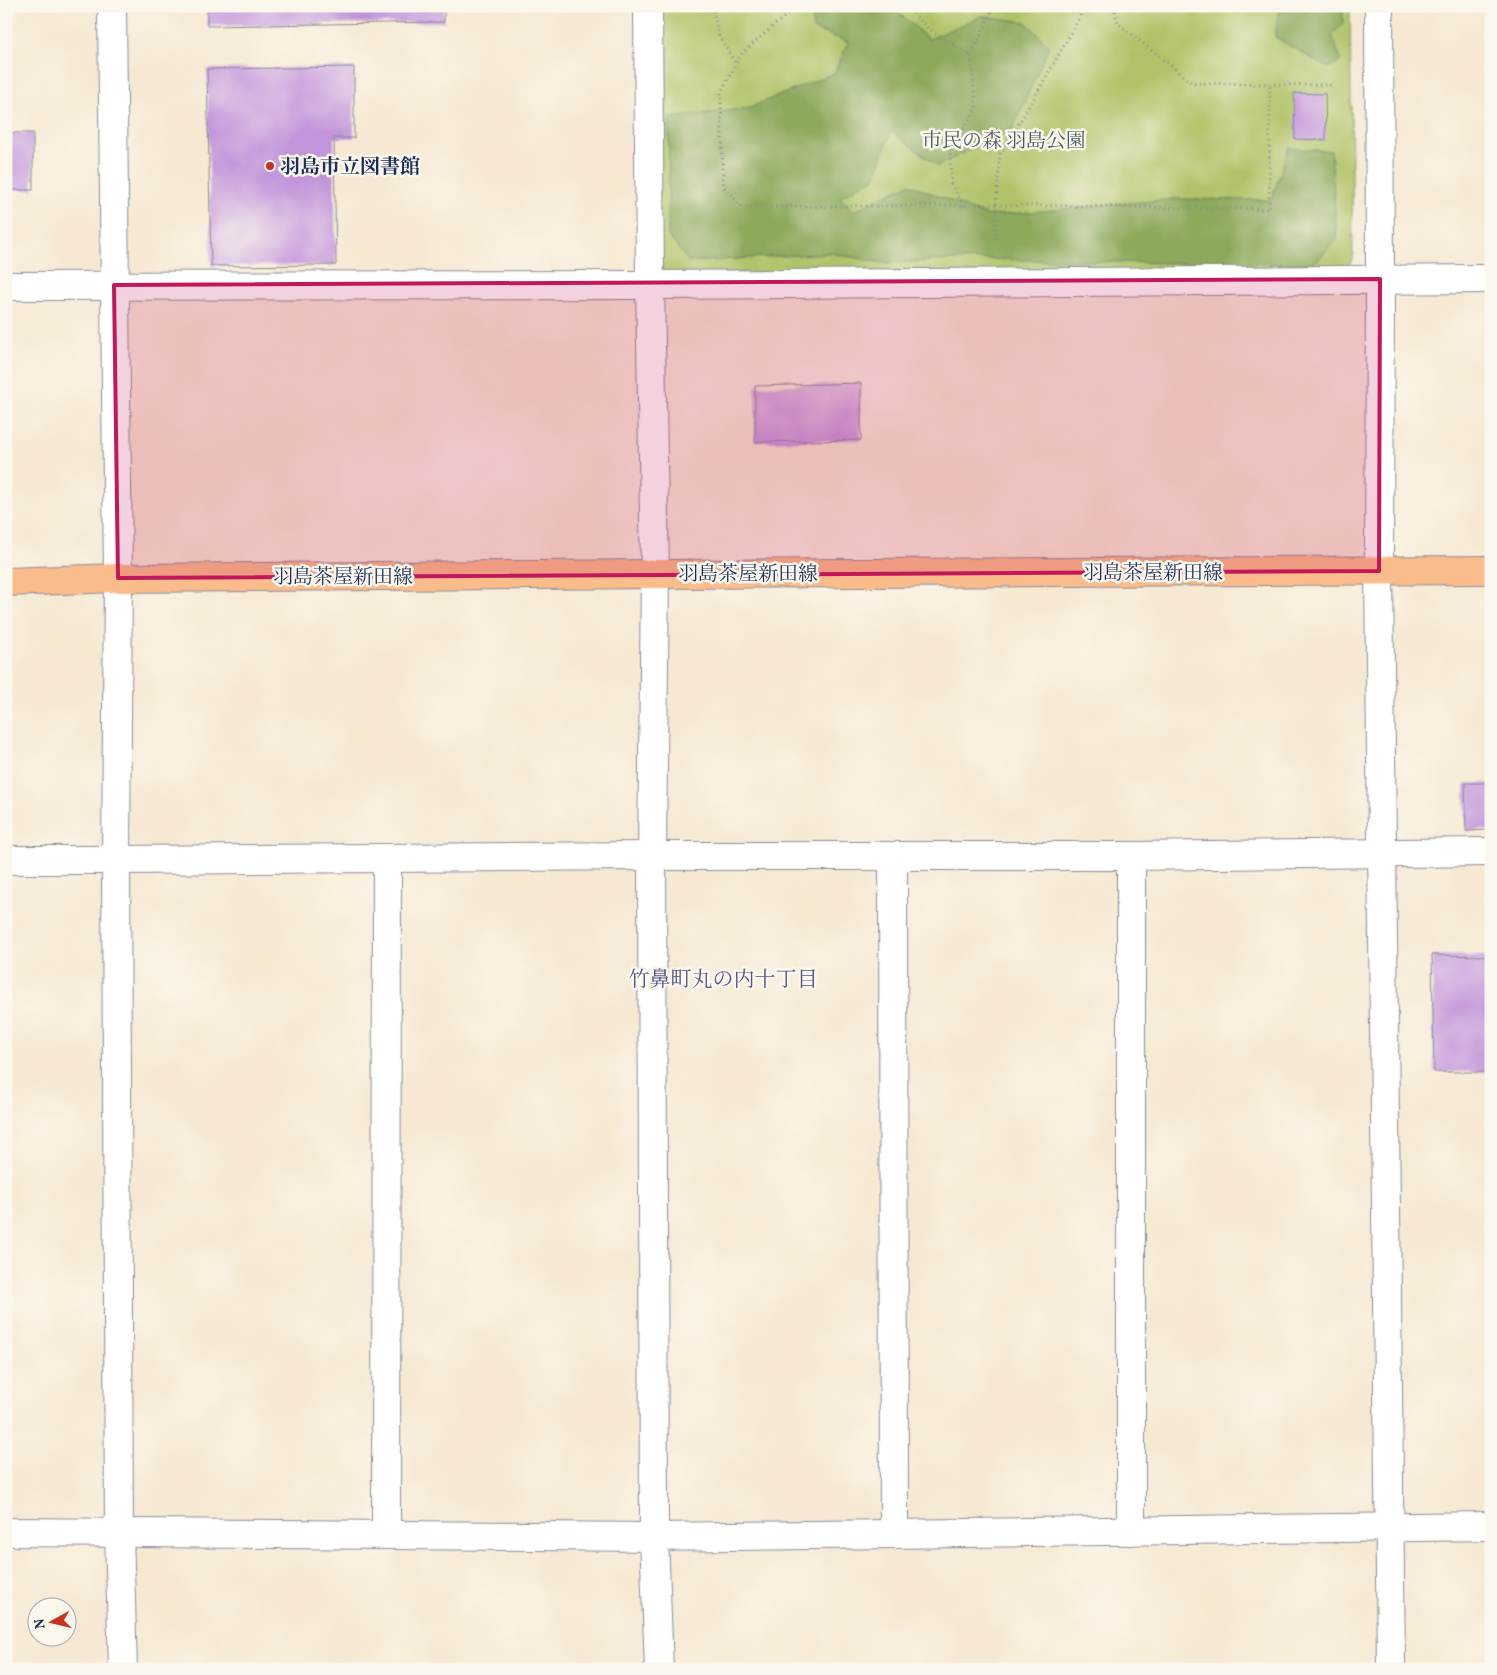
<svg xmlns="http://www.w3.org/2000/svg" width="1497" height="1675" font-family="Vollkorn,'Noto Serif JP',serif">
<rect width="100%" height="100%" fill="#fbf7ec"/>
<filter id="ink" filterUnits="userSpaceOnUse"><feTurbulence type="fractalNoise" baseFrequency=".02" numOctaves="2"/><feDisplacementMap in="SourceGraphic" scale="10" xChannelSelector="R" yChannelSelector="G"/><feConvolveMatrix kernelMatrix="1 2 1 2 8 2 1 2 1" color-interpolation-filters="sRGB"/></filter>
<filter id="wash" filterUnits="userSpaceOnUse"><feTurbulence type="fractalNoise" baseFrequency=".0096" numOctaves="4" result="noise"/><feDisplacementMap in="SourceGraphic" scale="20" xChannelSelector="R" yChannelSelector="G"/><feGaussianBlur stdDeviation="1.12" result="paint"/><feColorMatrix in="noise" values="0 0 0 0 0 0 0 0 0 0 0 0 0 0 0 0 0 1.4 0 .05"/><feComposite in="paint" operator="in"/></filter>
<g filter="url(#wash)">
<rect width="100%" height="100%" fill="#f6e8d2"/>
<polygon fill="#b0c367" stroke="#667962" points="654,6 1350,6 1353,259 1342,273 664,273 656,257"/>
<g fill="#8ca95c" stroke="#546c5d">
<polygon points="812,6 890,6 929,39 982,16 1026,22 1049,46 1013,128 938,166 891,131 875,178 840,197 854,211 909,184 988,216 1173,199 1271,200 1289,148 1331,151 1337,239 1315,263 1212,264 985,259 882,263 830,253 689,262 668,236 669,118 749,108 834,73 848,42 813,29"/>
<polygon points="1279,6 1343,6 1343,24 1332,35 1341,61 1328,68 1275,37"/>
</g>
<g id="blocks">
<g fill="#c295db">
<polygon points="207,6 444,6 444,22 207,26"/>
<polygon points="354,67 354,138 334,138 336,265 211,266 207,69"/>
<polygon points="1294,93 1325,94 1326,140 1295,139"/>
<rect x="6" y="133" width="27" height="57"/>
<polygon points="861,383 861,440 755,442 755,386"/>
<polygon points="1465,783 1491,783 1491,830 1466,831"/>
<polygon points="1432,955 1491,956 1491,1072 1434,1072"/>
</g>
</g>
</g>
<g filter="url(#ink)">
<use href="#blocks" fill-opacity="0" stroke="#888c98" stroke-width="1"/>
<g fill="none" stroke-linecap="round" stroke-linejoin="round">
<defs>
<g id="minor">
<polyline points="112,6 118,578 116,860 119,1533 123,1669"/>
<polyline points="648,6 650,285 655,574 652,856 654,1537 659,1669"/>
<polyline points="1379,6 1380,279 1379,571 1391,1664"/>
<polyline points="6,286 650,285 1491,279"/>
<polyline points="1131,856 1131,1531"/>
<polyline points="893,857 894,1534"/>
<polyline points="6,860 116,860 652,856 1131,856 1491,852"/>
<polyline points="6,1532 654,1537 1491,1526"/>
<polyline points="386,1535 387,858"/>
</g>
<polyline id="major" points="6,582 118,578 655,574 1491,570"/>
</defs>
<use href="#minor" stroke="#888c98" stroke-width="30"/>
<use href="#major" stroke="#888c98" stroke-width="30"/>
<g stroke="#888c98" stroke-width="3" stroke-dasharray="1 4" stroke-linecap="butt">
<polyline points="712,6 719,36 736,64"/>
<polyline points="793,6 789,13 742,53 721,92 723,186 742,207 996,205 1269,209 1270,83"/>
<polyline points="906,6 929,29 971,56 994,6"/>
<polyline points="1114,6 1118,23 1192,83 1331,85"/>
<polyline points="964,206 951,184 950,150 976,109 971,56"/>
<polyline points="996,239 996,205 1000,154 1040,88 1086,6"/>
</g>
<use href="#minor" stroke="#fff" stroke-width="28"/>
<use href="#major" stroke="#fabc8b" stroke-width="28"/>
</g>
</g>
<path fill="#c2185b" fill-opacity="0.2" stroke="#c2185b" stroke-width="4" stroke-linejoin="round" d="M1380 279 1379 571 118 578 114 285Z"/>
<circle fill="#c8321e" stroke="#fbf7ec" stroke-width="2" cx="270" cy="166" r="5"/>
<g text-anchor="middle" stroke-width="5" stroke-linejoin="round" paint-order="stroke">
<g font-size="20" fill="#485b61" stroke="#fbf7ec">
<text x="1004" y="147">市民の森 羽島公園</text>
</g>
<g font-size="20" font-weight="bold" fill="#1b2f5e" stroke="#fbf7ec" text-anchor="start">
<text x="280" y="173">羽島市立図書館</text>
</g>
<g font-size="20" fill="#1b2f5e" stroke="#fbf7ec">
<text x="1153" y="579">羽島茶屋新田線</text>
<text x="748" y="580">羽島茶屋新田線</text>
<text x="343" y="583">羽島茶屋新田線</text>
</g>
<g font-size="21" fill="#55538a" stroke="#fbf7ec">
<text x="723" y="986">竹鼻町丸の内十丁目</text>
</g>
</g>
<rect width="1497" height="1675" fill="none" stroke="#fbf7ec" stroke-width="25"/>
<g transform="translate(52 1622) rotate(262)"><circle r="24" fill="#fbf7ec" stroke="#a1a7b3"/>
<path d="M0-4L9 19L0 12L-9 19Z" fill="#c8321e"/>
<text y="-8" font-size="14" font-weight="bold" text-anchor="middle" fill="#1b2f5e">N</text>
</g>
</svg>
